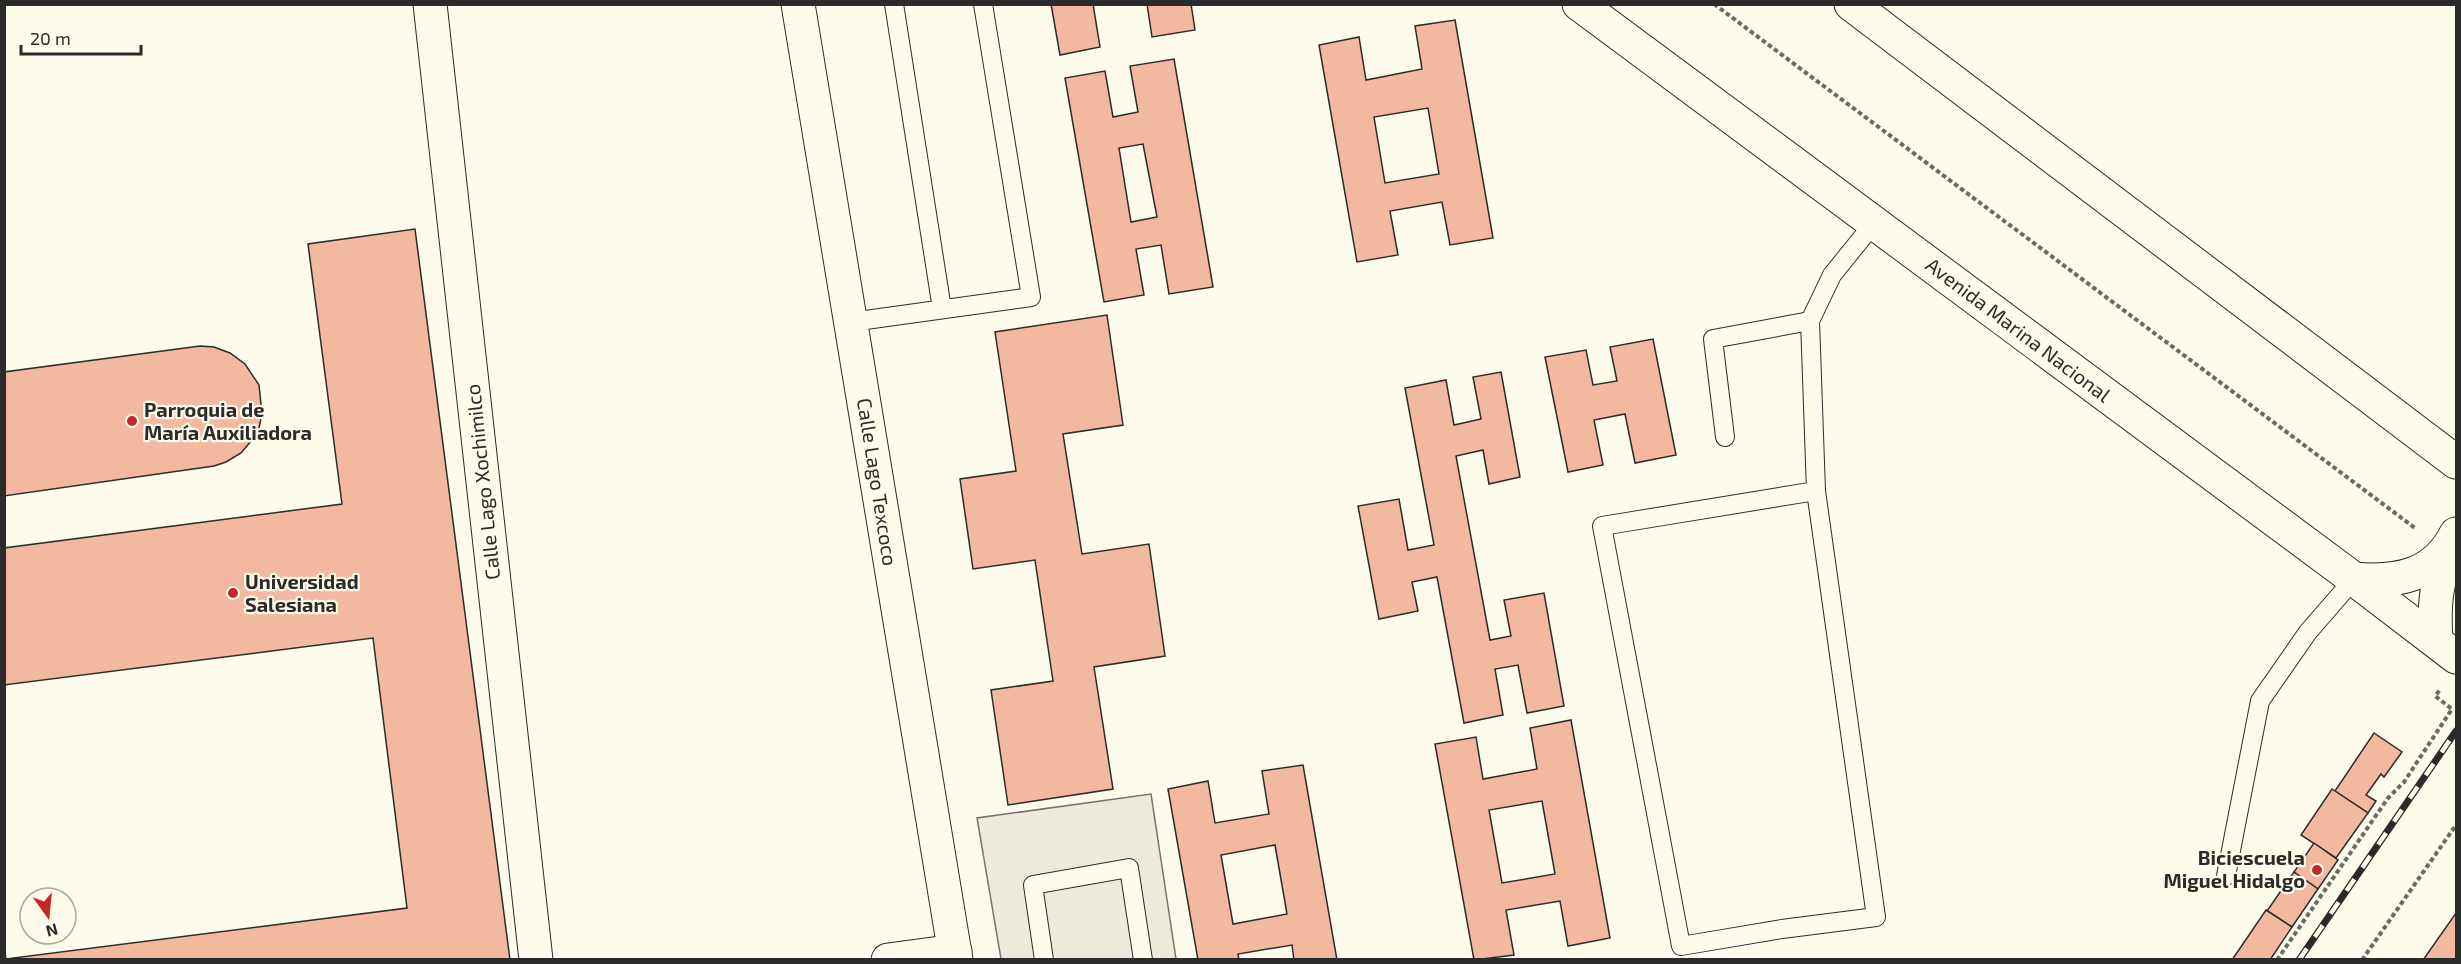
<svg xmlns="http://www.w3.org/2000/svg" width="2461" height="964" font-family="'Exo 2',sans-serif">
<rect width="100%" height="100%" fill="#fdfbea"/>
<polygon fill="#eceadb" stroke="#74746e" stroke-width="1.5" points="1151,794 1176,959 1001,959 977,818"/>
<g fill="#f2b8a0" stroke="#2b2b2b" stroke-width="1.5" fill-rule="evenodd">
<polygon points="1051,4 1093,4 1100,47 1060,55"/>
<polygon points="1147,4 1191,4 1195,30 1152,37"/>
<path d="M1455 20 1493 238 1450 245 1442 202 1390 211 1398 255 1357 262 1319 45 1359 37 1366 80 1422 69 1415 26ZM1428 108 1439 174 1385 183 1374 117Z"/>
<path d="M1174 59 1213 287 1169 294 1161 245 1136 249 1144 295 1104 302 1065 78 1105 71 1113 117 1138 112 1130 66ZM1143 144 1157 217 1131 222 1119 148Z"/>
<polygon points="415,229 510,960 4,960 4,947 6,959 407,908 373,638 4,685 4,548 342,504 308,244"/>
<polygon points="1107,315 1123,425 1063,434 1082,554 1149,544 1165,656 1094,667 1113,789 1008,805 991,690 1053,681 1035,560 973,569 960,479 1016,471 995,332"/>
<polygon points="1653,339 1676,455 1635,463 1625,414 1594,420 1603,465 1568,472 1545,357 1586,350 1593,385 1617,381 1610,347"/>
<polygon points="200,346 214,347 230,353 245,364 259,385 262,414 259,428 252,440 241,453 226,462 214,466 4,496 4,372"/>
<polygon points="1501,372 1520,477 1489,484 1483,450 1456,456 1490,640 1511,636 1504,600 1544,593 1564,706 1527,713 1518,665 1495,669 1503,715 1464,723 1437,577 1412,582 1418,611 1379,619 1358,506 1399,499 1408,550 1434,545 1405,388 1446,380 1454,425 1481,419 1473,377"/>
<path d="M1571 720 1610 938 1568 946 1560 901 1506 910 1514 955 1474 960 1435 744 1476 737 1483 779 1537 769 1530 728ZM1542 801 1555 874 1502 883 1489 810Z"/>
<polygon points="2374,733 2402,752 2384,777 2381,774 2366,795 2376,801 2368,813 2335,791"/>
<path d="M1303 765 1337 960H1294L1292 945 1238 954 1239 960H1198L1168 789 1208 781 1215 823 1269 814 1262 771ZM1275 845 1287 914 1233 924 1221 855Z"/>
<polygon points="2332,789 2368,813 2336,858 2301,835"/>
<polygon points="2314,843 2338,860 2318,889 2294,872"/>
<polygon points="2294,872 2318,889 2292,927 2267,911"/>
<polygon points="2266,910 2292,927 2270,960 2232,960"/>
<polygon points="2456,913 2456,960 2423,960"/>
</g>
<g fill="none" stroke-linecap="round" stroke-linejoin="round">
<defs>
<g id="lane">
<polyline points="894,4 942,309"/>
<polyline points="851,322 1031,297 983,4"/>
<polyline points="1725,437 1713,339 1810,321"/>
<polyline points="1816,491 1602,526 1681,946 1782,929 1876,917 1816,491 1810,321 1832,275 1874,223"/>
<polyline points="2226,876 2260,701 2308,632 2354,579"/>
<polyline points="1044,960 1033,885 1129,868 1143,960"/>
</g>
<g id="street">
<polyline points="430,4 536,960"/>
<polyline points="798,4 956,960"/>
<polyline points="888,960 955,951"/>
</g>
<g id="secondary">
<polyline points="1579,4 2354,579 2456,657"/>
<polyline points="1851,4 2456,462"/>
<path d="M2354 579C2397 583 2435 576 2456 534"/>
<path d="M2436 641C2434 610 2434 572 2456 548"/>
</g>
</defs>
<use href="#lane" stroke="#2b2b2b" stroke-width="20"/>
<use href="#street" stroke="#2b2b2b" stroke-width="35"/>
<use href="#secondary" stroke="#2b2b2b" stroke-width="35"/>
<g stroke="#6a6964" stroke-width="4" stroke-dasharray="4.5 3" stroke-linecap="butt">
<polyline points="1714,4 2415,528"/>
<polyline points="2277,960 2388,798 2404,782 2452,709 2435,696 2440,690"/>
<polyline points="2362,960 2456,825"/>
</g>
<use href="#lane" stroke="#fdfbea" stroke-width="18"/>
<use href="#street" stroke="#fdfbea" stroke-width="33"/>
<use href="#secondary" stroke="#fdfbea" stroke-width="33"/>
<defs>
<polyline id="rail" points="2299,960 2456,731"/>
</defs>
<use href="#rail" stroke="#2b2b2b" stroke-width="7"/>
<use href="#rail" stroke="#fdfbea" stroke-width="4.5" stroke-dasharray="14" stroke-linecap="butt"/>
</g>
<g fill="#c62828" stroke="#fdfbea" stroke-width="2">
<circle cx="132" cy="421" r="6"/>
<circle cx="233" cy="593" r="6"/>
<circle cx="2317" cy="870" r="6"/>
</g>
<g text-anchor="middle" stroke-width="4.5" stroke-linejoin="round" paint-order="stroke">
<g font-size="20" fill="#2b2b2b" stroke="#fdfbea">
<text transform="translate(2018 330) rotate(37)" y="7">Avenida Marina Nacional</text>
<text transform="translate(483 482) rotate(-96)" y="7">Calle Lago Xochimilco</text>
<text transform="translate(877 482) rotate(81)" y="7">Calle Lago Texcoco</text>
</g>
<g font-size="20" font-weight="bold" fill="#2b2b2b" stroke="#fdfbea" text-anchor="start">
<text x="144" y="417">Parroquia de<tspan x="144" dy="23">María Auxiliadora</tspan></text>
<text x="245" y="589">Universidad<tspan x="245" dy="23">Salesiana</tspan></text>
<text x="2305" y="865" text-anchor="end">Biciescuela<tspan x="2305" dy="23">Miguel Hidalgo</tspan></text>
</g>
</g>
<rect width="2461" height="964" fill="none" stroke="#2b2b2b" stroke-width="12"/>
<g transform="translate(48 916) rotate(165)"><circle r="28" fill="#fdfbea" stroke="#a9a89e" stroke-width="1.5"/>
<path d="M0-4.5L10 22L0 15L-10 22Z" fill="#c62828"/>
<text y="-9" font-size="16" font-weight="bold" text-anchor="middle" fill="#2b2b2b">N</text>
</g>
<path d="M21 45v9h120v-9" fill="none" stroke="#2b2b2b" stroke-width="3"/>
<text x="30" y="45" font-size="18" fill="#2b2b2b" stroke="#fdfbea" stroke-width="4.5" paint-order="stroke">20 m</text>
</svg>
